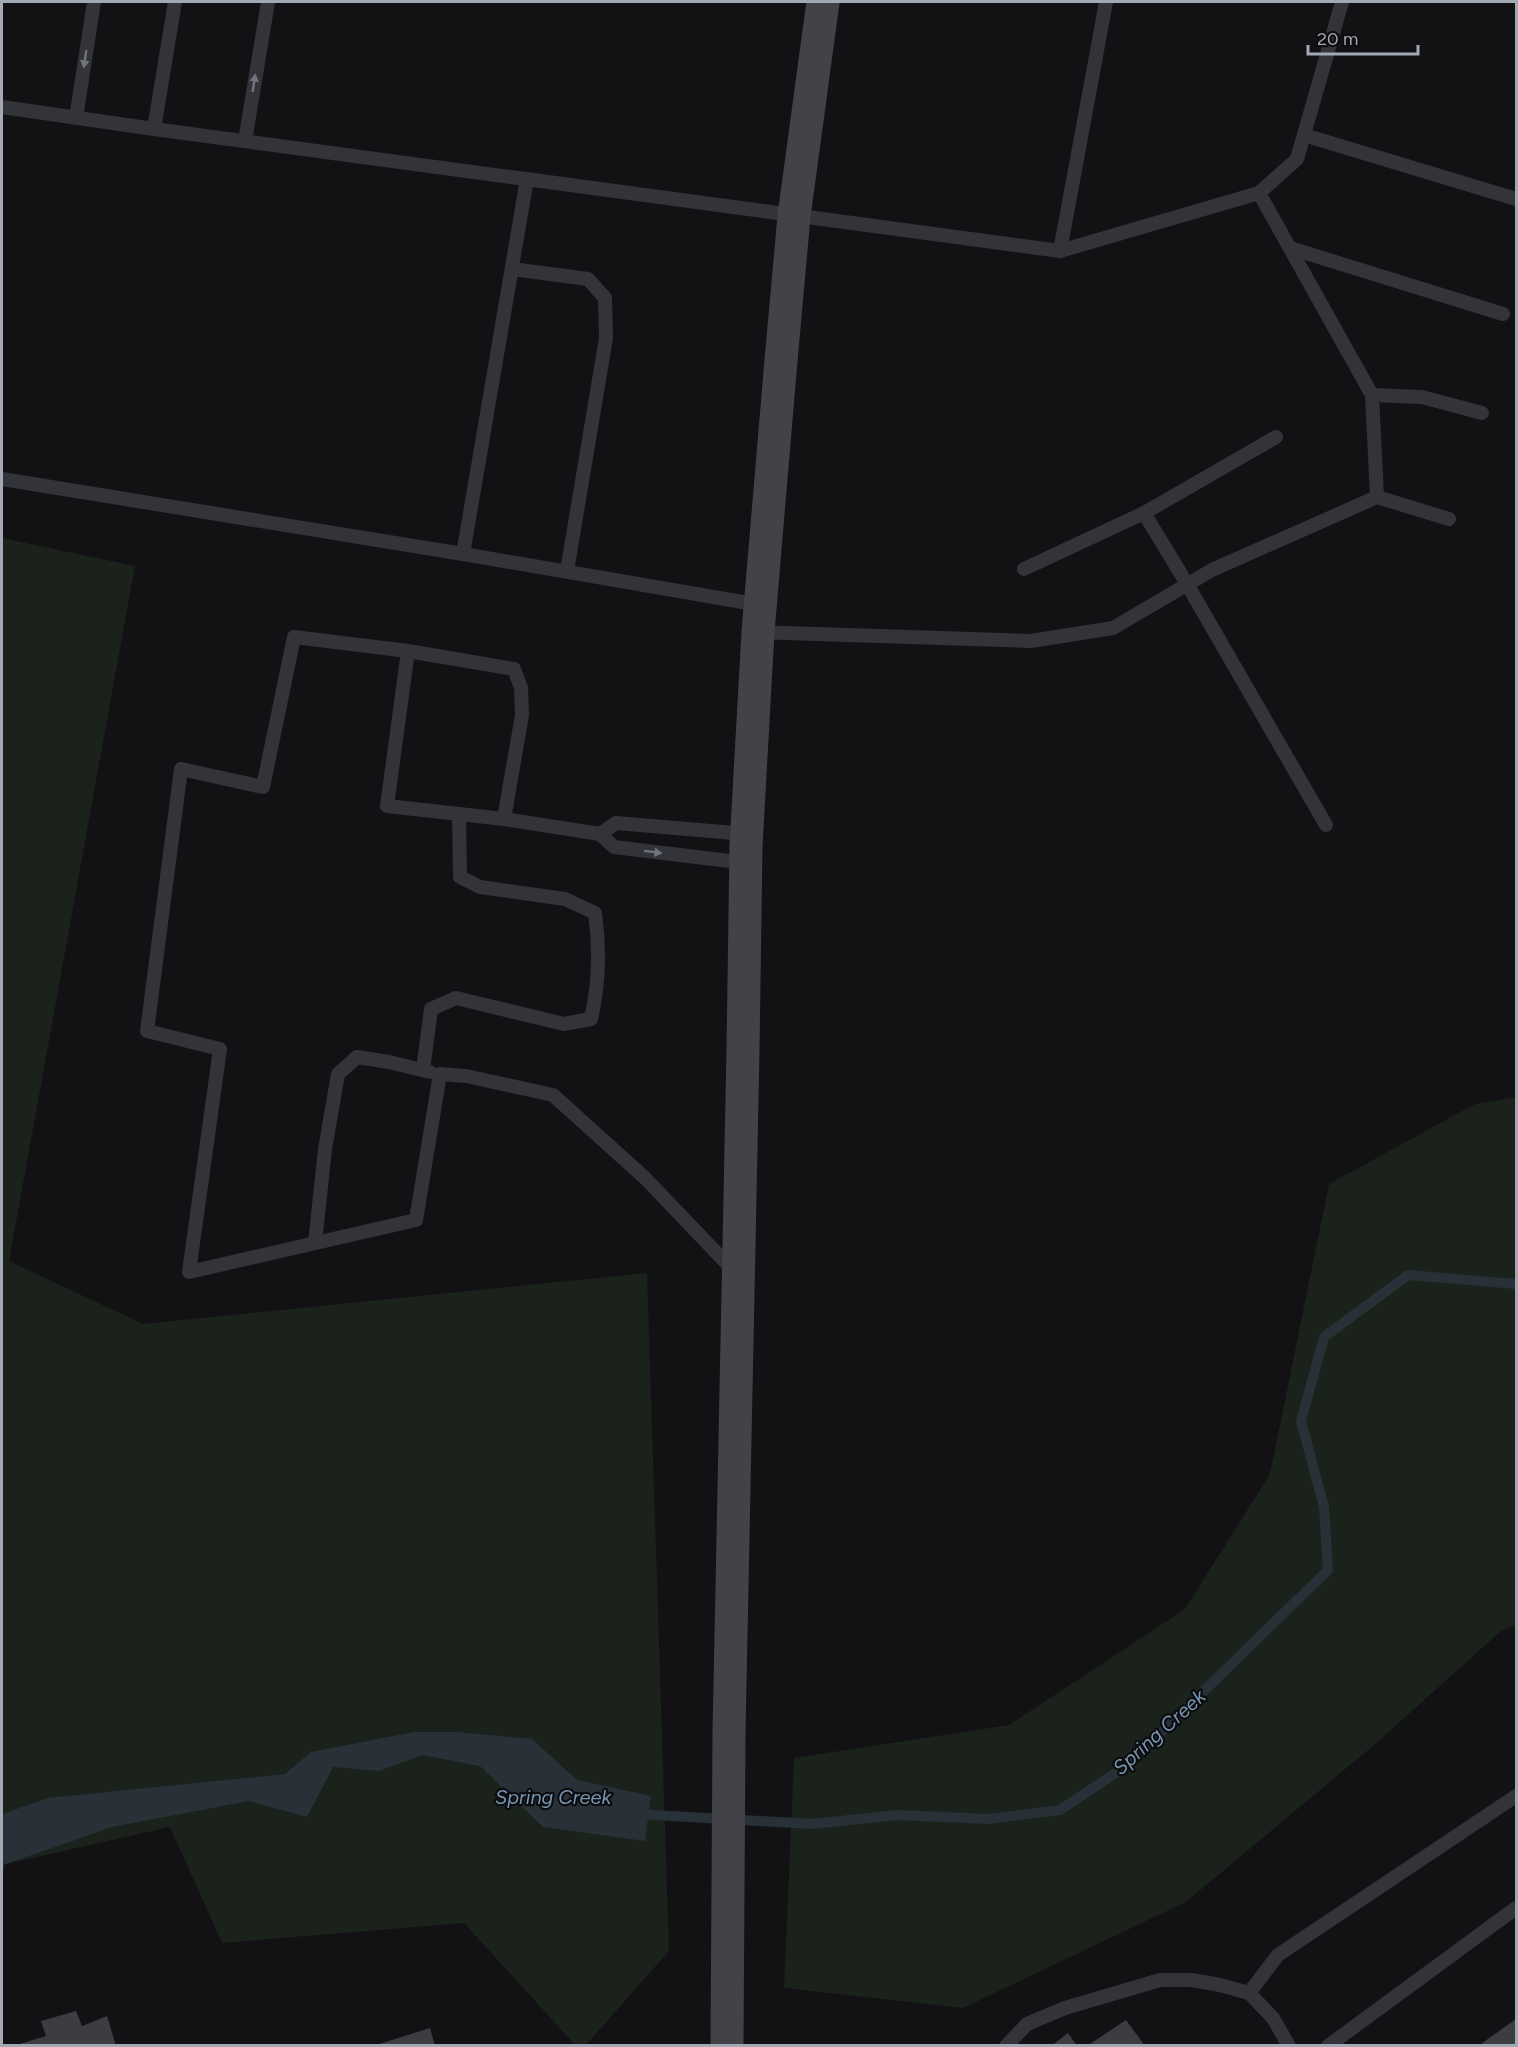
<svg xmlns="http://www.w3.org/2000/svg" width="1518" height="2047" font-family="Figtree,sans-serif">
<rect width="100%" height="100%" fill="#121214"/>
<g fill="#1a221b">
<polygon points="2,538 135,566 9,1261 143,1324 647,1273 669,1951 586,2045 575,2045 464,1923 222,1943 170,1827 6,1864 2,1874"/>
<polygon points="1516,1097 1516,1624 1500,1632 1374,1745 1186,1902 963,2008 784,1988 794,1758 1009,1725 1185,1609 1270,1474 1329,1184 1475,1104"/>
</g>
<polygon fill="#283138" points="414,1732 457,1732 532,1739 577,1780 651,1796 645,1841 543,1827 480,1766 422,1755 379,1771 333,1767 307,1817 249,1801 112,1827 6,1864 2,1863 2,1814 48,1798 285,1774 311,1752"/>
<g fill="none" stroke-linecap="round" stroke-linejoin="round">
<polyline stroke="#283138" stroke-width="10" points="636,1814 813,1824 896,1815 988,1819 1060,1810 1129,1764 1328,1570 1324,1507 1301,1421 1324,1337 1408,1275 1516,1284"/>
</g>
<g fill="#3c3d41">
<polygon points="76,2011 82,2026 107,2016 116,2046 13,2046 46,2036 41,2021"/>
<polygon points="1516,2019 1516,2046 1478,2046"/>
<polygon points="1126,2020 1145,2046 1087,2046"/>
<polygon points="430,2028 435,2046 376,2046 376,2045"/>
<polygon points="1068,2033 1077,2046 1051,2046"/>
</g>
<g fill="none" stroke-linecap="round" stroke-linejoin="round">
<g stroke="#333439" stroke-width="14">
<polyline points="175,2 154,129 1060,251 1259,193 1372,395 1377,497 1212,570 1113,628 1031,641 758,632"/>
<polyline points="2,107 154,129"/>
<polyline points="76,118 94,2"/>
<polyline points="1304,135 1516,199"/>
<polyline points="245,141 268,2"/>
<polyline points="1259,193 1297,159 1342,2"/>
<polyline points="1290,248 1503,314"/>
<polyline points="1060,251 1106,2"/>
<polyline points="512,269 588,279 605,298 606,338 567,571"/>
<polyline points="1372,395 1422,397 1482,413"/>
<polyline points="1276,437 1144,513 1187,584 1326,825"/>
<polyline points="2,479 463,554 527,179"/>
<polyline points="1377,497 1449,519"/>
<polyline points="463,554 760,605"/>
<polyline points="1024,569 1144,513"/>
<polyline points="408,651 514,669 521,688 522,715 504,819"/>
<polyline points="600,834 616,823 746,834"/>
<path d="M423 1070 431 1009 456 998 564 1024 591 1019C599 984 600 949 595 913L565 899 480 887 460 877 459 814"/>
<polyline points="315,1243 325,1149 338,1074 357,1057 389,1062 430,1072"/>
<polyline points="734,1271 645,1178 553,1095 466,1076 440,1074 416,1220 189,1272 220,1049 147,1031 181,769 263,787 294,637 408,651 387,806 504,819 600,834 614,847 746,863"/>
<polyline points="1249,1993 1278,1955 1516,1796"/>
<polyline points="1006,2046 1027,2024 1065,2008 1160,1980 1192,1980 1220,1985 1249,1993 1273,2018 1289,2046"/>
<polyline points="1328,2046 1516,1908"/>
</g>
<polyline stroke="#414349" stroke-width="33" points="727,2046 729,1732 743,1050 746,846 758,632 780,372 794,216 823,2"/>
</g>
<defs><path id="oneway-solid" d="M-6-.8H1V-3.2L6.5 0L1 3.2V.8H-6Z" transform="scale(1.5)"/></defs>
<g fill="#71747d">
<use href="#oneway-solid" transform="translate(85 59) rotate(99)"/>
<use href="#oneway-solid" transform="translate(254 83) rotate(-81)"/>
<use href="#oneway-solid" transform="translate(653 852) rotate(7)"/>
</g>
<g text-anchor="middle" stroke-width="4.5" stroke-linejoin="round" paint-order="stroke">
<g font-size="20" font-style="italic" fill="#7796b3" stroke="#0d0d0f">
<text transform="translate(1159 1732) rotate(-42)" y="7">Spring Creek</text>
<text x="553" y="1804">Spring Creek</text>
</g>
</g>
<rect width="1518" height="2047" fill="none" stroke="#a3a8b5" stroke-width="6"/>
<path d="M1308 45v9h110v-9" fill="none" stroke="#a3a8b5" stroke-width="3"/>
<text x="1317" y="45" font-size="18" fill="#a3a8b5" stroke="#0d0d0f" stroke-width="4.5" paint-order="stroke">20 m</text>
</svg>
